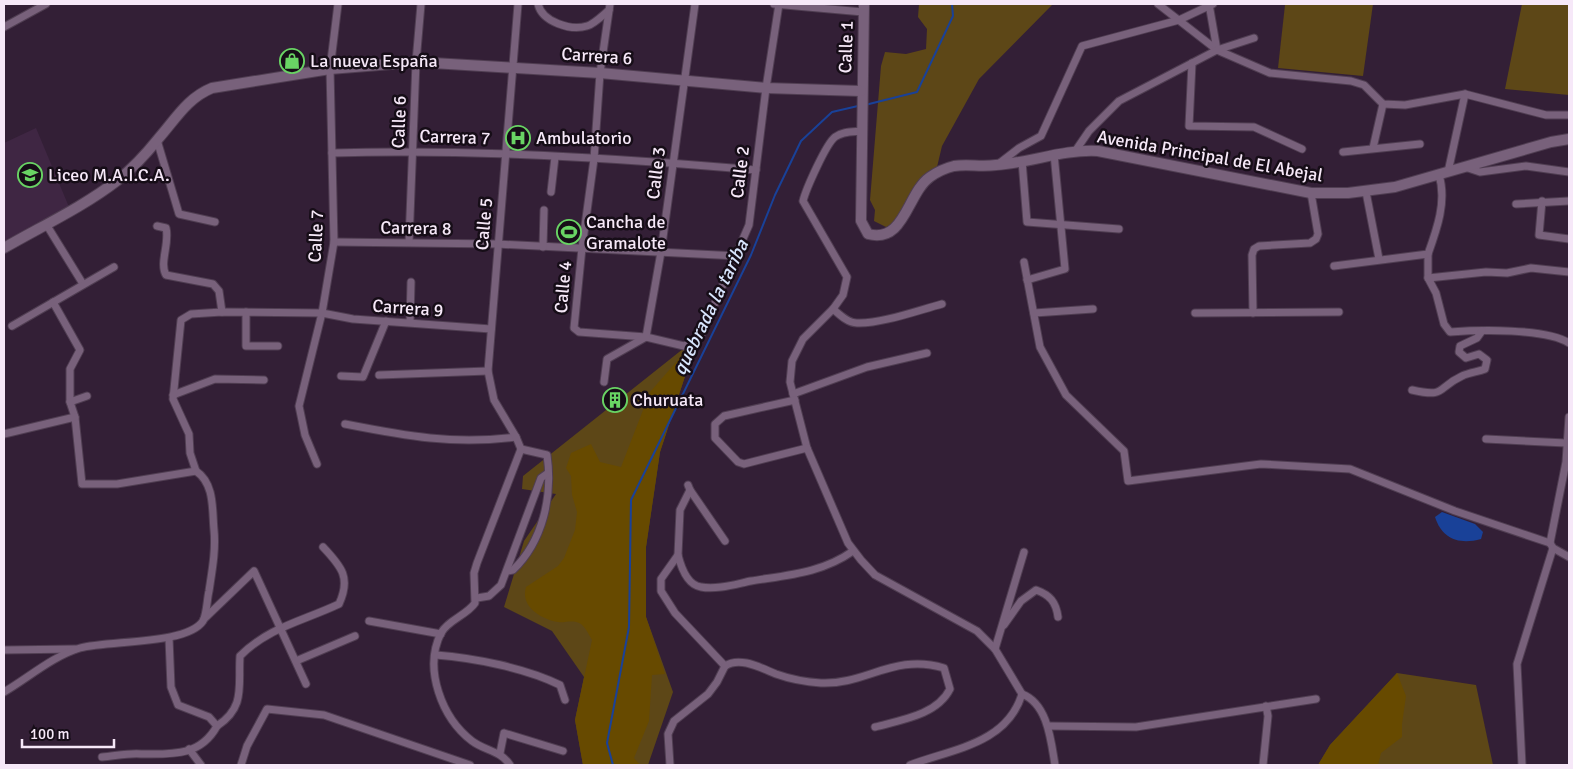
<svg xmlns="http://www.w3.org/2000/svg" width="1573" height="769" font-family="Signika,sans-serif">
<rect width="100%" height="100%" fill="#331f36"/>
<polygon fill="#3f2643" points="36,128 69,207 4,243 4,143"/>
<g fill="#5d4717">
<polygon points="919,4 1053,4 979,79 942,146 937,167 916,186 894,225 886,227 874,221 875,210 870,200 881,66 885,52 906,54 926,49 927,29 918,17"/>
<polygon points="1291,4 1373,4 1363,76 1278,68 1285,5"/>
<polygon points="1522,4 1569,4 1569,95 1505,89"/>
<polygon points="698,337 660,452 646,547 646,617 673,692 648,765 583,765 575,720 584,677 552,631 504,607 524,541 556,494 522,489 523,476"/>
<polygon points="1397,673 1476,685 1493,765 1318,765 1330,745"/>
</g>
<g fill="#674a00">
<path d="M698 337 660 452 646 547V617L665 674 652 675 649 721 634 758 640 765H583L575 720 592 640C589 635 586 628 581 624 573 619 566 623 558 622 540 619 520 606 526 587L558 566 564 558 575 530 577 512 572 495 571 476 566 468 571 453 591 444 600 462 621 467 650 392Z"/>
<polygon points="1397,673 1406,696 1402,724 1402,737 1381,753 1378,765 1318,765 1330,745"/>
</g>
<path fill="#194198" d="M1442 512 1475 524 1483 532 1481 539C1459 545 1442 539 1435 517Z"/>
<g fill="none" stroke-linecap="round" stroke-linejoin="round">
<g stroke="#194198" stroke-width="2">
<polyline points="865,105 917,92 953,16 952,4"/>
<polyline points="613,765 607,743 629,627 631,500 751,255 775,195 801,141 832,112 858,106"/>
</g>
<defs>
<g id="street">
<path d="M538 4C542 22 571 31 587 26 594 24 603 15 609 10"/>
<polyline points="610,4 600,73 594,159 582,248 574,328 579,332 646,337 684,346 694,342 701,335 749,225 766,88 779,4"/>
<polyline points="774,4 863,12"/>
<polyline points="1158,4 1217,50 1270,73 1351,81 1364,85 1383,104 1405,105 1465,94 1546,115 1569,115"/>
<polyline points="1209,4 1217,50"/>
<polyline points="4,27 46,4"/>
<polyline points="1192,63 1189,126 1254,127 1302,149"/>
<path d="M862 131C853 132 843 131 835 137 826 144 806 189 803 201L847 277 843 295 833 309 803 339 792 361 790 382 807 448 848 543 861 560 875 575 977 631 995 649 1022 694C1007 744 952 749 910 765"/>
<polyline points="157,140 179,214 215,222"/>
<polyline points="1373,148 1383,104"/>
<polyline points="1076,150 1089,131 1119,101 1217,50 1254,38"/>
<polyline points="1343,152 1420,144"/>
<path d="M332 153C474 149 615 158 756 170"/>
<polyline points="1022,161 1027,222 1119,229"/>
<polyline points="997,165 1019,148 1041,136 1082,46 1179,20 1213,4"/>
<polyline points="1465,167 1480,172 1526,166 1569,172"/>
<polyline points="1448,172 1465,94"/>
<polyline points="551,192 555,157"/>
<polyline points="1366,192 1379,259"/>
<polyline points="1542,201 1539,235 1569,239"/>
<polyline points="1516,204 1569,201"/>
<polyline points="46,224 83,284"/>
<path d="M157 226 166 228C170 243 159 263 166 275L213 284 219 291 222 312"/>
<polyline points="334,242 497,244 738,256"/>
<polyline points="409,242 416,62 421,4"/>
<polyline points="543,247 544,210"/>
<path d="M1428 254V278L1436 293 1444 324 1450 332C1478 330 1546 328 1569 343"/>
<polyline points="1024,262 1040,347 1066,395 1124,451 1128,481 1261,464 1350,469 1455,511 1550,543"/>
<path d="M1334 266 1428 254C1437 229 1447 201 1439 175"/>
<polyline points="1428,278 1486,272 1507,273 1531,268 1569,272"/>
<polyline points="1027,280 1065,269 1054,154"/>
<polyline points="53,302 80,350 70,369 70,402 75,417 82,484 117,484 196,471"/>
<path d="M833 309C840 315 848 323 857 323 881 324 919 310 942 304"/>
<polyline points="246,312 246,346 278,346"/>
<polyline points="1034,313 1093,309"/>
<polyline points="1195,313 1339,312"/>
<polyline points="1253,313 1252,255 1254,249 1259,246 1310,243 1316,239 1318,234 1311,193"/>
<polyline points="410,322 411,282"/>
<polyline points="12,326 114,267"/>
<polyline points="379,375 488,371"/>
<polyline points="341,376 363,377 386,321"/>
<polyline points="604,382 607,359 646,337 661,252 695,4"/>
<path d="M1412 390C1447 398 1436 388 1462 376 1470 372 1478 372 1485 369L1487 360 1479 354 1466 358 1459 352 1460 346 1477 338 1482 331"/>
<polyline points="793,394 867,367 927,353"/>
<polyline points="173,395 215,379 264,380"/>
<polyline points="795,400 724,416 715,424 715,438 738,462 744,464 807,448"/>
<polyline points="70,402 87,396"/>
<polyline points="1569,417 1566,462 1550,543 1553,548 1569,557"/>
<path d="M345 424C406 436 454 445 516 437"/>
<polyline points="4,434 75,417"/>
<polyline points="1486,439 1566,443"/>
<polyline points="317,464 305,435 299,406 322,313 334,242 330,69 338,4"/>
<path d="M688 485 690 490 680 510 678 555 661 579V591L675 613 725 666C740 656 761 668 776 674 790 679 806 682 821 683 866 685 894 653 944 668L950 689C937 715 901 720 875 727"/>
<polyline points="690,490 725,541"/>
<path d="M678 555C681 567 687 585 701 587 717 590 736 584 751 581 788 575 822 573 853 551"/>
<path d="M507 571 513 570C543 541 553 496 547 455L521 449"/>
<polyline points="477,598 489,596 501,585 541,478 548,473"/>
<polyline points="204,619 254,571 306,684"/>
<polyline points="369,621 441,634"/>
<path d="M1004 625 1021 601 1036 590C1050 595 1056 602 1058 617"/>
<polyline points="995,649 1024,552"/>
<polyline points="4,650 75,649"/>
<path d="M436 655C474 658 526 668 560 685L565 700"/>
<polyline points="296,661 355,636"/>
<path d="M4 692C28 678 53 656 80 648 109 640 187 645 203 621 207 613 207 599 209 591 212 571 216 550 214 530 212 510 215 484 196 471L190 453 189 434 173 399 181 320 191 314 222 312 322 313 353 319 491 329"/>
<path d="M1022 694C1048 704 1051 741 1055 765"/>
<path d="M217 726C246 707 238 686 240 656 269 627 303 621 339 604 351 578 342 567 323 547"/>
<polyline points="1049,726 1136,727 1316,699"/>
<polyline points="189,749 201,765"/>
<polyline points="500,753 504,733 563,751"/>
<path d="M102 757C115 756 128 753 141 754 171 754 200 757 217 726L209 717 178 705 171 687 169 638"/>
<polyline points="241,765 247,746 267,709 324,715 470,765"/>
<path d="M510 765C500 750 485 751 472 741 442 718 423 669 441 633 448 620 467 615 475 603L474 573 477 563 521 449 516 437 494 400 488 371 518 4"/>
<polyline points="670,765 668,734 674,721 708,694 717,682 725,666"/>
<polyline points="1263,765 1268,716 1266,706"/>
<polyline points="1522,765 1517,664 1553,548"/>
</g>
<g id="secondary">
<path d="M864 4 861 221 868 234C905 244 907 193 930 177 937 172 946 168 954 166 967 164 982 167 996 165 1030 163 1063 149 1098 151L1311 193H1348L1395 187 1551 142 1569 139"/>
<path d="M4 248C42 226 83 207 118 180 133 168 146 154 158 139 175 120 187 98 212 88L330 69 416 62 600 73 766 88 861 91"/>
</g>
</defs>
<use href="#street" stroke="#503e52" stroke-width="9"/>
<use href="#secondary" stroke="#503e52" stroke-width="12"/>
<use href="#street" stroke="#78617b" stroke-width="7"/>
<use href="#secondary" stroke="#78617b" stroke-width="10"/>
</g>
<defs>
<symbol id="shop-ring" viewBox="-11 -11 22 22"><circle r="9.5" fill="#160d17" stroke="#69d464" stroke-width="1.5"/><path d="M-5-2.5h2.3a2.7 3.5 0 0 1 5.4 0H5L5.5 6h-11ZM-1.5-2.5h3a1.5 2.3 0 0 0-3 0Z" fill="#69d464"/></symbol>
<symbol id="hospital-ring" viewBox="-11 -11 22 22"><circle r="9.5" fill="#160d17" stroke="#69d464" stroke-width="1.5"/><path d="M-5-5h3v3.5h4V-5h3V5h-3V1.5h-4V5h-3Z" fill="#69d464"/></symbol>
<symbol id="school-ring" viewBox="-11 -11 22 22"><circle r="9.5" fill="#160d17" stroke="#69d464" stroke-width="1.5"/><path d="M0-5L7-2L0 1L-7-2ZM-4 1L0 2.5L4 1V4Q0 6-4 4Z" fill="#69d464"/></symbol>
<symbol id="stadium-ring" viewBox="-11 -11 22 22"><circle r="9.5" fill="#160d17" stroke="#69d464" stroke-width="1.5"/><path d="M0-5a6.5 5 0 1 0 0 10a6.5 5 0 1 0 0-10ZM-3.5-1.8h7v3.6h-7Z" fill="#69d464"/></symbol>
<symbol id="building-ring" viewBox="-11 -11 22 22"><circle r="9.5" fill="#160d17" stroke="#69d464" stroke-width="1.5"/><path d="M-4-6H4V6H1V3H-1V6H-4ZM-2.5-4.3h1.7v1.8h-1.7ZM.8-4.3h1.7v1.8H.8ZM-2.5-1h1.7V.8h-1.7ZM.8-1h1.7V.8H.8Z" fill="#69d464"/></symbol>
</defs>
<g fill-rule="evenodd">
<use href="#shop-ring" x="278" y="47" width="28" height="28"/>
<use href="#hospital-ring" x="504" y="124" width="28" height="28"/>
<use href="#school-ring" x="16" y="161" width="28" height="28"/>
<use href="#stadium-ring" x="555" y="218" width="28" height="28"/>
<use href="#building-ring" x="601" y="386" width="28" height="28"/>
</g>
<g text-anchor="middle" stroke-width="5" stroke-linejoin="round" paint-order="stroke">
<g font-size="18" fill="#f6e8f8" stroke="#160d17">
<text transform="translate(846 47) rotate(-88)" y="6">Calle 1</text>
<text transform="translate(597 56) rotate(4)" y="6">Carrera 6</text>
<text transform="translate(399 122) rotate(-88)" y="6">Calle 6</text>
<text transform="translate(455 137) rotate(2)" y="6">Carrera 7</text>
<text transform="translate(1210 156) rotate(10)" y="6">Avenida Principal de El Abejal</text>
<text transform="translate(740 172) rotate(-83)" y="6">Calle 2</text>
<text transform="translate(656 173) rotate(-83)" y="6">Calle 3</text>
<text transform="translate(484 224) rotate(-85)" y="6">Calle 5</text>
<text transform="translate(416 228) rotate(1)" y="6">Carrera 8</text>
<text transform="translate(316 236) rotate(-87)" y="6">Calle 7</text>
<text transform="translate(563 287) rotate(-85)" y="6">Calle 4</text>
<text transform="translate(408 308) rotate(4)" y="6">Carrera 9</text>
</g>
<g font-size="18" fill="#f6e8f8" stroke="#160d17" text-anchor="start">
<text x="310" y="67">La nueva España</text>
<text x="536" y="144">Ambulatorio</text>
<text x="48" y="181">Liceo M.A.I.C.A.</text>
<text x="586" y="228">Cancha de<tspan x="586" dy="21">Gramalote</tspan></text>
<text x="632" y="406">Churuata</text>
</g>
<g font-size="19" font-style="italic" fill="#d8e5fd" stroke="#160d17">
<text transform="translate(710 307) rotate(-64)" y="7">quebrada la tariba</text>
</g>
</g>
<rect width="1573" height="769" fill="none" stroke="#f6e8f8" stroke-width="10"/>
<path d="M22 739v8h92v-8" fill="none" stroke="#f6e8f8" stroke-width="2.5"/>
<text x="30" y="739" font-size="15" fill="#f6e8f8" stroke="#160d17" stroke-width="4" paint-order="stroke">100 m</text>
</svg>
